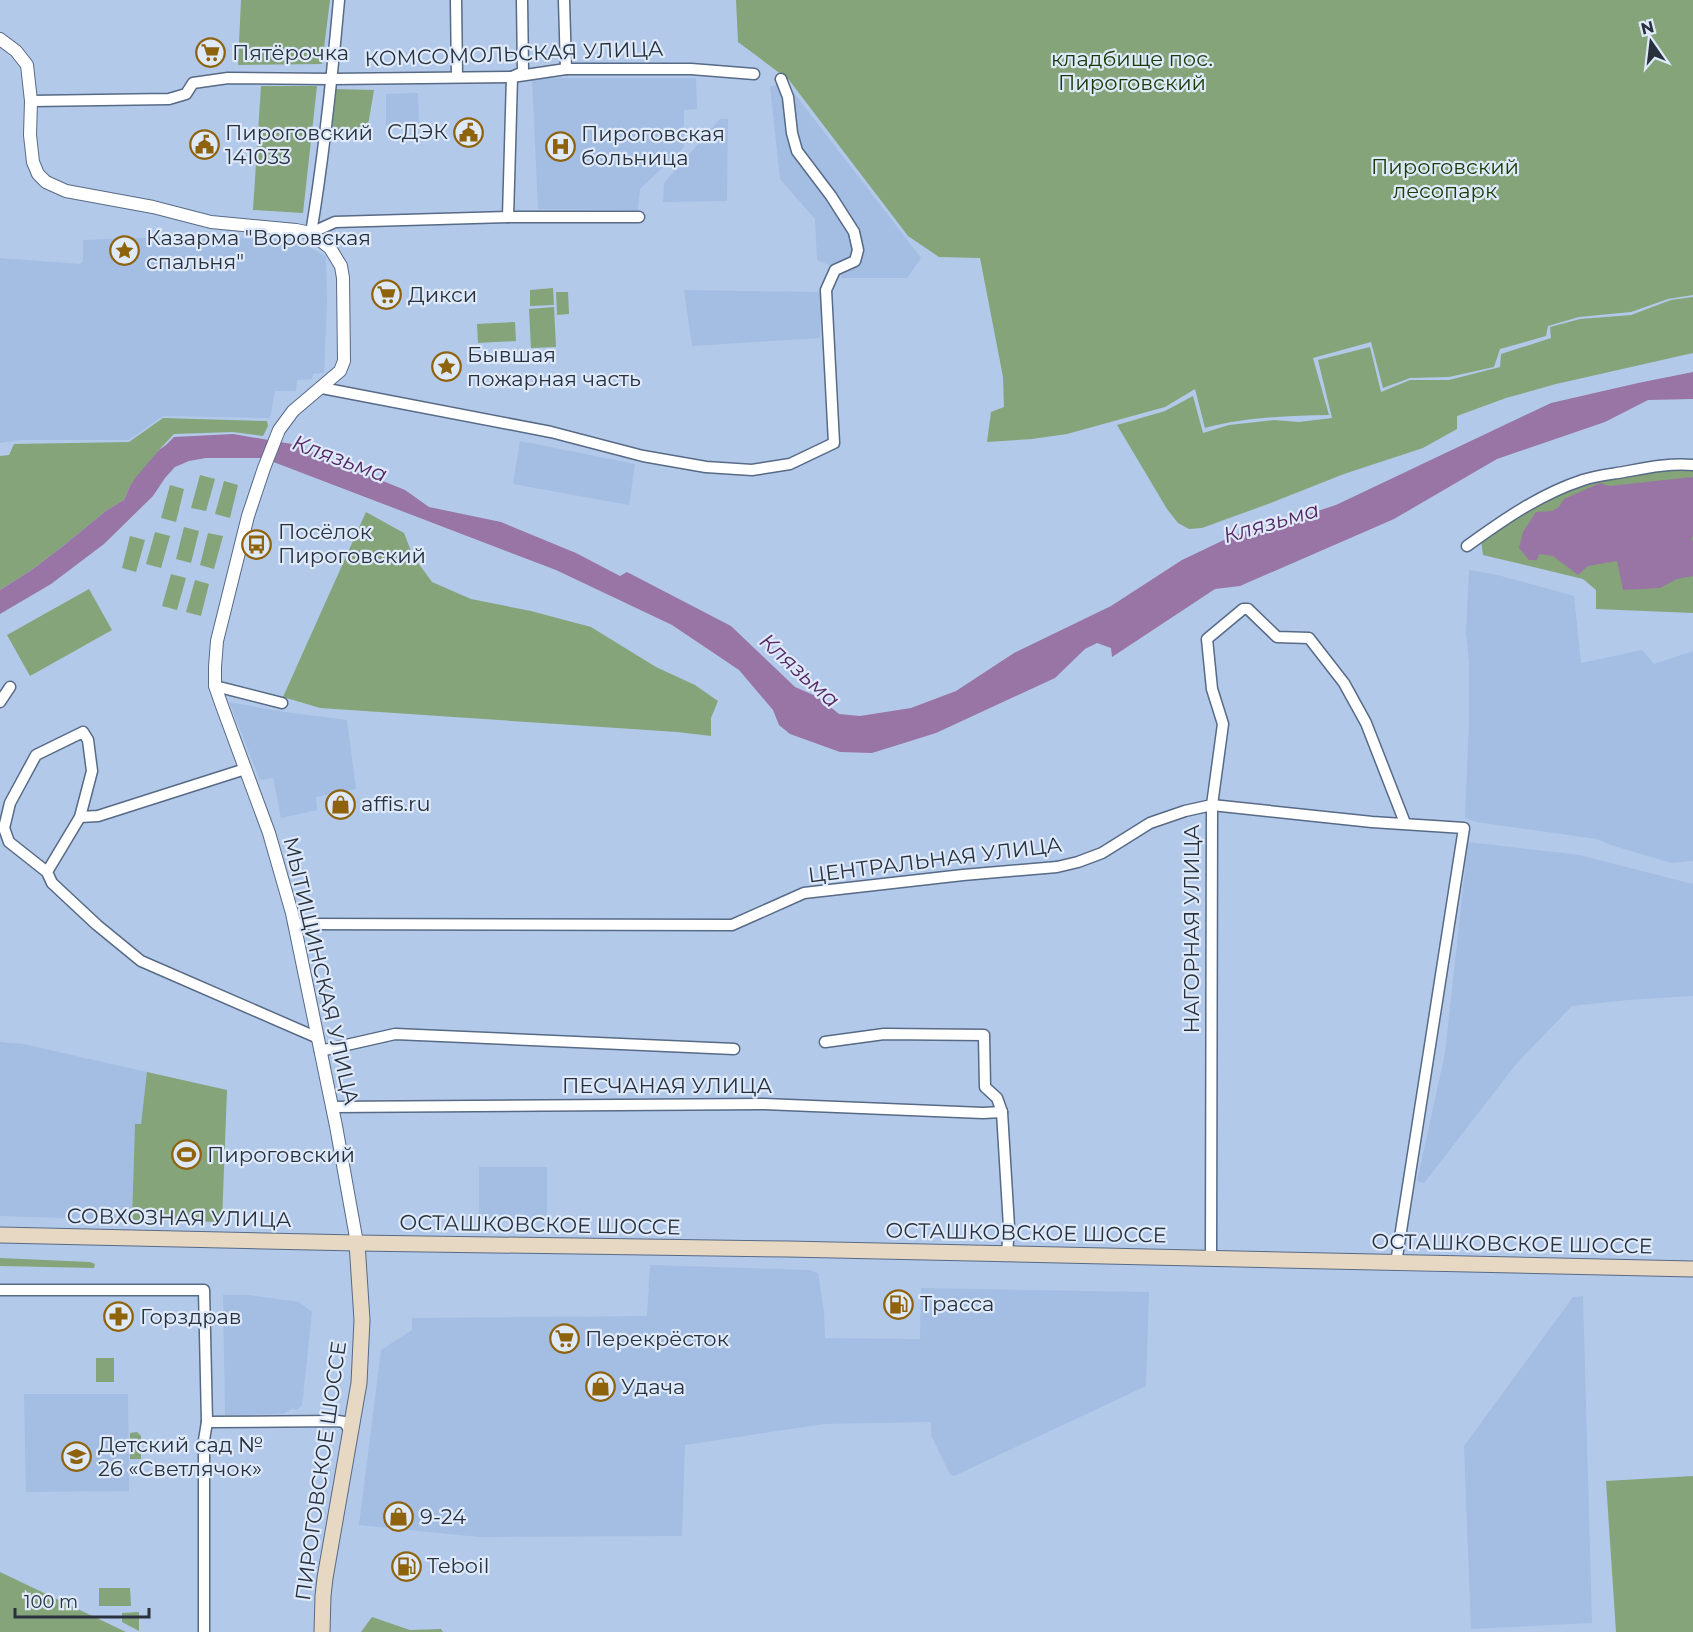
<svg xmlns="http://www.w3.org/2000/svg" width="1693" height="1632" font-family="Montserrat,sans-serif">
<rect width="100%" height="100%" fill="#b3c9e9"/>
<g fill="#a3bde3">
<polygon points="532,78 696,78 697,109 684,110 684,147 640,189 638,210 538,209"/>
<polygon points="788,85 921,258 907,278 841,278 841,270 817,260 815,219 780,179 770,86"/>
<polygon points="418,93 419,125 386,126 386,94"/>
<polygon points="720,119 728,119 727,201 663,202 664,183"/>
<polygon points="165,237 293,239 326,256 327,301 324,373 313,374 312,379 297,380 296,391 275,391 270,418 163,416 129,440 20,440 0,443 0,258 80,264 83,261 83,240"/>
<polygon points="684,290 822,292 820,338 692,346"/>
<polygon points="520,441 635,464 629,505 513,484"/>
<polygon points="1469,570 1498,575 1574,596 1581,663 1642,650 1654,664 1693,651 1693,861 1671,863 1611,845 1597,839 1476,822 1465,818 1469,719 1469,662 1466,633"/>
<polygon points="229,702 285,712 347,720 356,789 316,797 317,810 281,818 273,778 260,780"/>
<polygon points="1468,842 1579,855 1693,884 1693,996 1628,1000 1572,1006 1517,1063 1424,1183 1417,1181 1445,1053"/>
<polygon points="0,1042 23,1044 147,1072 141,1124 135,1124 132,1220 0,1216"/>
<rect x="479" y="1167" width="68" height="52"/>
<polygon points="650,1265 809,1270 818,1273 824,1311 825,1338 920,1339 921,1288 1149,1292 1146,1386 954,1476 950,1474 931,1435 931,1422 824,1424 685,1445 682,1536 479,1537 359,1525 381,1350 412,1330 412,1318 647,1316"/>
<polygon points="223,1295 249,1295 299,1302 312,1312 302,1406 296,1410 293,1408 284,1414 225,1415"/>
<polygon points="1583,1296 1592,1623 1471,1629 1464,1446 1573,1297"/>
<polygon points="24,1394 128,1394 129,1491 26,1492"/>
</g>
<g fill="#86a47a">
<polygon points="241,0 330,0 322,64 238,65"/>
<path d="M736 0H1693V295L1668 299 1631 312 1579 317 1548 326 1546 336 1500 349 1494 367 1449 377 1410 378 1383 388 1371 342 1313 358 1329 415C1287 416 1246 417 1205 428L1195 389 1165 407 1067 434 1032 439 987 442 991 412 1004 407 1003 377 980 258 939 257 908 236 789 80 738 42Z"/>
<polygon points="261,86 317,86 303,213 253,210"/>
<polygon points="336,89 374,90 366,137 332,130"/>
<polygon points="553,288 554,305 530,306 530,290"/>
<polygon points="556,292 568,292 569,314 557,315"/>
<polygon points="1693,297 1693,353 1556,384 1506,398 1457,416 1457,429 1423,448 1344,474 1268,504 1202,528 1189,529 1178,523 1167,509 1117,425 1165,411 1193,396 1203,433 1229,425 1274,420 1299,422 1332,418 1318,360 1370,347 1381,392 1410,380 1449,380 1500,367 1501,354 1551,338 1550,327 1580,319 1631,315 1671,300"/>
<polygon points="554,307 556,347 531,348 529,309"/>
<polygon points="515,322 516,341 478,343 477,324"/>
<polygon points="163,418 267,421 268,426 263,436 233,432 174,434 159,450 130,486 124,500 107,510 63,546 33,569 0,590 0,456 9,455 14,444 129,442"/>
<polygon points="1683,467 1693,469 1693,613 1596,609 1596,590 1583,579 1483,555 1481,540 1528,508 1575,485"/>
<polygon points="200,475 215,479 206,511 191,508"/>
<polygon points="224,481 238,485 230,518 215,514"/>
<polygon points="170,485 184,489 176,522 161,518"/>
<polygon points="366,512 404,533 413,556 432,582 471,599 531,611 591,627 656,667 695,685 718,701 711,718 711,736 677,732 320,708 283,697"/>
<polygon points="184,527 199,531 191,563 176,559"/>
<polygon points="155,532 170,536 161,568 146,564"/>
<polygon points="208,533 223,536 214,569 200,565"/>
<polygon points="130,536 145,540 136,572 122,568"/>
<polygon points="171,574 186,578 177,610 162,606"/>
<polygon points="195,580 209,584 201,616 186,612"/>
<polygon points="89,589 112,630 30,676 7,635"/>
<polygon points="147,1072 227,1090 222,1222 132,1220 135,1124 141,1124"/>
<polygon points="0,1258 90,1262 95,1264 94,1268 0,1266"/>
<rect x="96" y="1358" width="18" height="24"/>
<polygon points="137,1432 141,1436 141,1459 130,1459 130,1433"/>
<polygon points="1693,1476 1693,1632 1616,1632 1606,1481"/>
<polygon points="0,1572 126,1632 0,1632"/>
<polygon points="99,1588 130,1588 131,1606 99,1606"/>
<polygon points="139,1612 139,1631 122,1622 122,1613"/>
<polygon points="372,1617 410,1630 441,1629 443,1632 361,1632"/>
</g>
<g fill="#9875a5">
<polygon points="1693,372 1693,399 1648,400 1605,422 1497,459 1394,519 1240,586 1215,589 1112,657 1111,648 1097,643 1085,649 1055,678 936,733 872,753 840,752 790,734 779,725 773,710 739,670 672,625 556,570 263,458 206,458 189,461 175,467 165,478 153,496 104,544 51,584 0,614 0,590 33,569 63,546 107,510 124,500 130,486 136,477 159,450 166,445 174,437 233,434 292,444 405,490 429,507 501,522 576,553 620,576 627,572 731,626 795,687 818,697 839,714 860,716 911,708 956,691 1014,653 1111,606 1182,560 1226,539 1243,532 1278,524 1336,505 1551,403 1638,383"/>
<polygon points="1693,477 1693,536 1691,539 1693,541 1693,576 1677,579 1660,588 1623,590 1617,561 1588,566 1578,575 1553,556 1539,554 1537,560 1529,560 1519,548 1523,532 1536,512 1552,511 1559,507 1564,499 1600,483 1609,486"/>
</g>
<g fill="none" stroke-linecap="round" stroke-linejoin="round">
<defs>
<g id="minor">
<polyline points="456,0 457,77"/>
<polyline points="564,0 566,69"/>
<polyline points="31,101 169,99 186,94 193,83 228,78 332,79 512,77 566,69 691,69 754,74"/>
<polyline points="508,217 512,77 523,72 522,0"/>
<polyline points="311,233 335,222 508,217 639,217"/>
<path d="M311 233C324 156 332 78 339 0"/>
<polyline points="322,388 551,432 643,456 706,467 752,470 790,464 834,443 826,290 835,270 855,261 858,250 854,232 831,196 797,151 792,133 788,97 781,79"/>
<path d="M1467 546C1503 520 1540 494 1583 480 1598 475 1614 474 1629 471 1650 467 1672 463 1693 465"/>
<polyline points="215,686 282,703"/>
<polyline points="0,702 10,687"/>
<polyline points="80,817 98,816 239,771 245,768"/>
<polyline points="47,872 80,817 92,771 88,740 83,732 36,755 10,803 4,828 9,842 47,872 52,883 97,925 141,961 318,1038"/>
<polyline points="294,924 732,925 804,893 963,875 1057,867 1078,862 1102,853 1150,823 1185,811 1212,805 1372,822 1464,828 1396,1263"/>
<polyline points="825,1042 884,1034 984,1035 985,1087 997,1098 1002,1112 1009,1227 1007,1254"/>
<polyline points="320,1051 395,1034 734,1049"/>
<polyline points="332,1107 764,1104 983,1113 1002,1112"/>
<polyline points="1211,1259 1212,805 1223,724 1212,689 1207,639 1243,609 1248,609 1277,637 1309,638 1344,683 1366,723 1405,823"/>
<polyline points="0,1290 204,1290 207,1422 204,1440 204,1632"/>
<polyline points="207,1422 338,1421 344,1422 351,1432"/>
</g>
<polyline id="tertiary" points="0,39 16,51 27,65 31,101 30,135 33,162 38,174 46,182 66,191 153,207 211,222 296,230 311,233 330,248 341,266 343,278 344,361 340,371 293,411 279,430 264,468 248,516 217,641 215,667 215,686 222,706 269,833 292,913 336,1126 357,1243"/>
<g id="secondary">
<polyline points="0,1235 357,1243 788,1249 1693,1269"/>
<polyline points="322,1632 323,1596 325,1578 359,1383 362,1320 357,1243"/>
</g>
</defs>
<use href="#minor" stroke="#576a86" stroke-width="13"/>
<use href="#tertiary" stroke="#576a86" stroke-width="14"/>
<use href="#secondary" stroke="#576a86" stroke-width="17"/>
<use href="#minor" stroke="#fff" stroke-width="10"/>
<use href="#tertiary" stroke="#fff" stroke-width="12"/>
<use href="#secondary" stroke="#e6d8c3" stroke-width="15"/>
</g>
<defs>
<symbol id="supermarket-ring" viewBox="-11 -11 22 22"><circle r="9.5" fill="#dee9fa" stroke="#8f630c" stroke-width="1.5"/><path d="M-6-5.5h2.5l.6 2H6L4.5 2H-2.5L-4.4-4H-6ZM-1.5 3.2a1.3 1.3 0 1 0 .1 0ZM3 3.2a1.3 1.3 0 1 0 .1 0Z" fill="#8f630c"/></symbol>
<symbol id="civic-ring" viewBox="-11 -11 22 22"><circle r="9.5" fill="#dee9fa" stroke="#8f630c" stroke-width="1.5"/><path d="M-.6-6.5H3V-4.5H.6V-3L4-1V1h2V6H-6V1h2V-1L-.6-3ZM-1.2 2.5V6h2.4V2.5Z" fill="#8f630c"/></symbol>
<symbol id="hospital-ring" viewBox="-11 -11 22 22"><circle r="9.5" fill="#dee9fa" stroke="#8f630c" stroke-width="1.5"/><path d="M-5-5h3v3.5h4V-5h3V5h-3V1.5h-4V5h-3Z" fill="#8f630c"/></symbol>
<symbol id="sight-ring" viewBox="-11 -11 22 22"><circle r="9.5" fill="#dee9fa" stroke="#8f630c" stroke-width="1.5"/><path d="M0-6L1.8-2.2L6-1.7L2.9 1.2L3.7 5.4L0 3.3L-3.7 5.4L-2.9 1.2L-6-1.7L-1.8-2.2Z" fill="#8f630c"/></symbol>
<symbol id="bus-ring" viewBox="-11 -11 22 22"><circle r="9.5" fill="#dee9fa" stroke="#8f630c" stroke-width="1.5"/><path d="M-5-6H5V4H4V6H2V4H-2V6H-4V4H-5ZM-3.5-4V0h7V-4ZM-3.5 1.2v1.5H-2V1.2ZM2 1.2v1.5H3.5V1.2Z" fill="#8f630c"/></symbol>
<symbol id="shop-ring" viewBox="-11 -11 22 22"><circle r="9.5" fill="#dee9fa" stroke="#8f630c" stroke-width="1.5"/><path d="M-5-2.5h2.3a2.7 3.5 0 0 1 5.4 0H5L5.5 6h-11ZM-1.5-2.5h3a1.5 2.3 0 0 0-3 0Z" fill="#8f630c"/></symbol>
<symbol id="stadium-ring" viewBox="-11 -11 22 22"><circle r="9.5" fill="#dee9fa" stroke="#8f630c" stroke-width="1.5"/><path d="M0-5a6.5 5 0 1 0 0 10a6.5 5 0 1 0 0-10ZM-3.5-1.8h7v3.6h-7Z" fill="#8f630c"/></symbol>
<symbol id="fuel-ring" viewBox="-11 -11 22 22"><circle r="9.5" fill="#dee9fa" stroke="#8f630c" stroke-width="1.5"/><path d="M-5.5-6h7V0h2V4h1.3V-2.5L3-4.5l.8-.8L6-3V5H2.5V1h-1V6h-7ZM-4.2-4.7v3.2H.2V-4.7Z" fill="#8f630c"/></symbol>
<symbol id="pharmacy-ring" viewBox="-11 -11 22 22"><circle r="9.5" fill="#dee9fa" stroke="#8f630c" stroke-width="1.5"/><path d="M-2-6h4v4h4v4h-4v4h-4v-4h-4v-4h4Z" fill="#8f630c"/></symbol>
<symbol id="school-ring" viewBox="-11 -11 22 22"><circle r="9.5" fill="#dee9fa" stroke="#8f630c" stroke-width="1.5"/><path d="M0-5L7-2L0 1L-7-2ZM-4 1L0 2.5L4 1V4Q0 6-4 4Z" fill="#8f630c"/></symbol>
</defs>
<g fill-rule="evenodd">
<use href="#supermarket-ring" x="194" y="36" width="33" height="33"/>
<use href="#civic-ring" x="452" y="116" width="33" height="33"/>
<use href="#civic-ring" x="188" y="128" width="33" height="33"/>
<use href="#hospital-ring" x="544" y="130" width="33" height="33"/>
<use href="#sight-ring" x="108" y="234" width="33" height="33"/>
<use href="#supermarket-ring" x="370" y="278" width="33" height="33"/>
<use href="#sight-ring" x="430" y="350" width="33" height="33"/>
<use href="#bus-ring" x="240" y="528" width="33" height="33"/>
<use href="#shop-ring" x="324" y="788" width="33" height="33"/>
<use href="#stadium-ring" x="170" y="1138" width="33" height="33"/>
<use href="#fuel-ring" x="882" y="1288" width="33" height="33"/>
<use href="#pharmacy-ring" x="102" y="1300" width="33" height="33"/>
<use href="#supermarket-ring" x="548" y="1322" width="33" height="33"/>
<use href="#shop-ring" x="584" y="1370" width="33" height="33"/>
<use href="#school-ring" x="60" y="1440" width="33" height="33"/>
<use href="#shop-ring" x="382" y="1500" width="33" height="33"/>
<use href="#fuel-ring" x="390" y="1550" width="33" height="33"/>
</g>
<g text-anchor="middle" stroke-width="4.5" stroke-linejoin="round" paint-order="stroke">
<g font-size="21" fill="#28313d" stroke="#dee9fa" text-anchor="start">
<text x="232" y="60">Пятёрочка</text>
<text x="448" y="139" text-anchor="end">СДЭК</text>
<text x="225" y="140">Пироговский<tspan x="225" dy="24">141033</tspan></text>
<text x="581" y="141">Пироговская<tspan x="581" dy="24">больница</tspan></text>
<text x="146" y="245">Казарма "Воровская<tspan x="146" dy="24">спальня"</tspan></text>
<text x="408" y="302">Дикси</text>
<text x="467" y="362">Бывшая<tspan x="467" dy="24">пожарная часть</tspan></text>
<text x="278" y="539">Посёлок<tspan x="278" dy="24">Пироговский</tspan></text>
<text x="361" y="811">affis.ru</text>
<text x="207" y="1162">Пироговский</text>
<text x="920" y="1311">Трасса</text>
<text x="140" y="1324">Горздрав</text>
<text x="585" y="1346">Перекрёсток</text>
<text x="621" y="1394">Удача</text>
<text x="98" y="1452">Детский сад №<tspan x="98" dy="24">26 «Светлячок»</tspan></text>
<text x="420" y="1524">9-24</text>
<text x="427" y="1573">Teboil</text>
</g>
<g font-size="21" fill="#28313d" stroke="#dee9fa">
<text transform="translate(514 54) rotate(-2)" y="7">КОМСОМОЛЬСКАЯ УЛИЦА</text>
<text transform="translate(935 860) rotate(-7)" y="7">ЦЕНТРАЛЬНАЯ УЛИЦА</text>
<text transform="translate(1192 929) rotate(-90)" y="7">НАГОРНАЯ УЛИЦА</text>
<text transform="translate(321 971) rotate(77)" y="7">МЫТИЩИНСКАЯ УЛИЦА</text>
<text x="667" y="1093">ПЕСЧАНАЯ УЛИЦА</text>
<text transform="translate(179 1218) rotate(1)" y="7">СОВХОЗНАЯ УЛИЦА</text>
<text transform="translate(540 1225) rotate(1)" y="7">ОСТАШКОВСКОЕ ШОССЕ</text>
<text transform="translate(1026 1233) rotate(1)" y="7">ОСТАШКОВСКОЕ ШОССЕ</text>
<text transform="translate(1512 1244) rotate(1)" y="7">ОСТАШКОВСКОЕ ШОССЕ</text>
<text transform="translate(321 1471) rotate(-82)" y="7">ПИРОГОВСКОЕ ШОССЕ</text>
</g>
<g font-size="21" fill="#193c07" stroke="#dee9fa">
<text x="1132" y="66">кладбище пос.<tspan x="1132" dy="24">Пироговский</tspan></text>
<text x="1445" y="174">Пироговский<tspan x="1445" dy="24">лесопарк</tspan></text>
</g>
<g font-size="22" font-style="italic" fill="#562865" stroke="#dee9fa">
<text transform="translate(340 458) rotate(20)" y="8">Клязьма</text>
<text transform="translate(1271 522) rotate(-16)" y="8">Клязьма</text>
<text transform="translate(800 670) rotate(42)" y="8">Клязьма</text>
</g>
</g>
<g transform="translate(1651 42) rotate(346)" stroke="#dee9fa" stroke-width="4.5" paint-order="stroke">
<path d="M0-4.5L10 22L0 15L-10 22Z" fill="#28313d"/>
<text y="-9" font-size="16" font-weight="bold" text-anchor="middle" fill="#28313d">N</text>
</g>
<path d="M15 1608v9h134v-9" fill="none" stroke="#28313d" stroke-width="3"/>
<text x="24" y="1608" font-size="18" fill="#28313d" stroke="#dee9fa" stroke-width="4.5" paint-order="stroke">100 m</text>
</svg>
